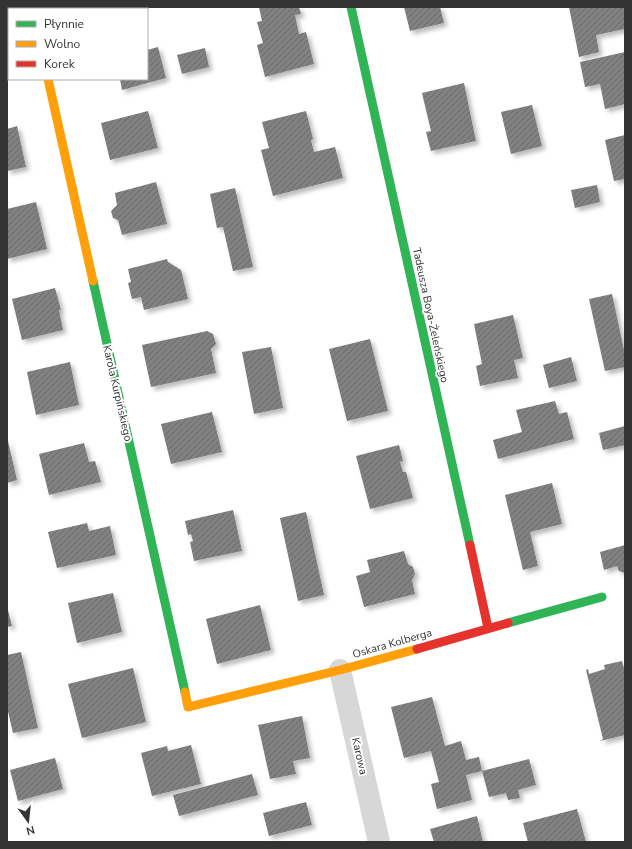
<svg xmlns="http://www.w3.org/2000/svg" width="632" height="849" font-family="'Nunito Sans',sans-serif">
<defs>
<pattern id="building-hatch" width="6" height="6" patternUnits="userSpaceOnUse"><rect width="6" height="6" fill="#818181"/><path d="M-1 1l2-2M0 6l6-6M5 7l2-2" fill="none" stroke="#6a6a6a"/></pattern>
<filter id="shadow"><feDropShadow dx="3.5" dy="3.5" stdDeviation="2" flood-color="#0004"/></filter>
</defs>
<rect width="100%" height="100%" fill="#fff"/>
<g fill="url(#building-hatch)" filter="url(#shadow)">
<polygon points="259,7 299,7 301,14 295,15 299,34 306,32 314,64 265,77 257,45 263,43 257,22 262,21"/>
<polygon points="404,7 440,7 444,23 410,31"/>
<polygon points="569,7 625,7 625,29 596,35 599,52 579,57"/>
<polygon points="158,47 166,78 122,90 120,79 147,79 147,50"/>
<polygon points="205,48 209,67 182,74 177,55"/>
<polygon points="625,52 625,104 605,109 600,84 585,87 580,62"/>
<polygon points="464,83 476,141 431,151 426,132 431,131 422,93"/>
<polygon points="532,105 542,146 511,154 501,112"/>
<polygon points="148,111 158,148 110,160 101,123"/>
<polygon points="306,111 313,139 311,140 314,152 335,147 343,178 273,196 261,150 269,148 262,122"/>
<polygon points="17,126 26,167 7,171 7,129"/>
<polygon points="625,135 625,179 614,181 605,140"/>
<polygon points="156,182 167,224 122,235 118,220 113,218 111,211 117,205 115,193"/>
<polygon points="597,185 600,202 575,208 571,190"/>
<polygon points="235,188 253,267 233,271 223,227 217,228 210,194"/>
<polygon points="36,202 47,249 7,259 7,209"/>
<polygon points="167,259 168,262 181,270 188,299 144,310 141,297 132,299 128,283 131,282 128,269"/>
<polygon points="55,288 61,310 59,310 63,330 22,340 12,299"/>
<polygon points="612,294 625,355 625,367 605,371 589,299"/>
<polygon points="513,315 523,358 514,360 518,378 480,386 476,366 482,364 474,324"/>
<polygon points="207,331 213,334 216,344 211,349 216,373 151,387 142,345"/>
<polygon points="370,339 388,411 347,421 329,349"/>
<polygon points="271,347 283,408 254,414 242,352"/>
<polygon points="571,357 577,381 549,388 543,365"/>
<polygon points="70,362 79,405 36,415 27,372"/>
<polygon points="555,401 559,414 567,412 574,439 498,459 493,440 522,432 516,410"/>
<polygon points="212,412 222,452 171,464 161,424"/>
<polygon points="625,426 625,445 603,450 599,433"/>
<polygon points="8,441 17,480 7,483 7,442"/>
<polygon points="84,443 89,462 95,461 101,482 49,495 39,454"/>
<polygon points="399,445 403,461 400,462 403,472 406,472 413,498 370,509 356,456"/>
<polygon points="552,483 562,524 530,532 538,566 523,570 505,495"/>
<polygon points="233,510 242,551 194,561 190,542 193,541 191,534 188,535 185,521"/>
<polygon points="306,512 324,595 298,601 280,518"/>
<polygon points="87,523 89,531 110,526 116,555 57,568 48,532"/>
<polygon points="625,545 625,573 619,571 617,566 604,570 600,552"/>
<polygon points="404,551 408,564 413,567 415,574 412,580 415,594 364,607 356,576 370,572 367,560"/>
<polygon points="113,593 122,632 77,643 68,603"/>
<polygon points="260,605 271,650 217,664 206,619"/>
<polygon points="7,606 12,626 7,627"/>
<polygon points="21,652 38,728 13,733 7,707 7,655"/>
<polygon points="622,661 625,673 625,735 600,741 603,739 586,670 588,669 589,674 605,669 604,665"/>
<polygon points="133,668 146,722 82,738 68,684"/>
<polygon points="432,697 445,746 461,741 466,760 479,757 482,771 466,775 472,800 437,809 431,784 439,782 431,751 404,758 391,707"/>
<polygon points="302,716 310,758 293,761 296,774 270,779 258,725"/>
<polygon points="191,745 201,784 152,796 141,753 167,746 168,751"/>
<polygon points="55,758 63,789 18,801 10,770"/>
<polygon points="529,759 536,785 518,790 520,798 508,800 506,793 489,797 482,771"/>
<polygon points="252,774 258,795 179,816 173,795"/>
<polygon points="306,802 312,825 269,836 263,813"/>
<polygon points="577,809 586,842 528,842 523,823"/>
<polygon points="477,816 483,842 434,842 430,829"/>
</g>
<g fill="none" stroke-linecap="round" stroke-linejoin="round">
<g stroke="#d7d7d7" stroke-width="22">
<polyline points="32,7 33,9"/>
<polyline points="340,670 379,842"/>
</g>
<g stroke="#30b455" stroke-width="9">
<polyline points="351,7 470,545"/>
<polyline points="93,281 185,692"/>
<polyline points="508,623 602,597"/>
</g>
<g stroke="#ff9f0a" stroke-width="9">
<polyline points="48,79 93,281"/>
<polyline points="185,692 188,707 340,670 417,649"/>
</g>
<g stroke="#e5322d" stroke-width="9">
<polyline points="470,545 488,628"/>
<polyline points="417,649 508,623"/>
</g>
</g>
<g text-anchor="middle" stroke-width="4" stroke-linejoin="round" paint-order="stroke">
<g font-size="11" fill="#333" stroke="#fff">
<text transform="translate(431 315) rotate(78)" y="4">Tadeusza Boya-Żeleńskiego</text>
<text transform="translate(118 393) rotate(77)" y="4">Karola Kurpińskiego</text>
<text transform="translate(392 643) rotate(-16)" y="4">Oskara Kolberga</text>
<text transform="translate(360 756) rotate(77)" y="4">Karowa</text>
</g>
</g>
<rect width="632" height="849" fill="none" stroke="#333333" stroke-width="16"/>
<rect x="8" y="8" width="140" height="72" fill="#ffffff" stroke="#adadad"/>
<rect x="16" y="21" width="20" height="6" fill="#30b455" stroke="#adadad"/>
<text x="44" y="28" font-size="12" fill="#333333">Płynnie</text>
<rect x="16" y="41" width="20" height="6" fill="#ff9f0a" stroke="#adadad"/>
<text x="44" y="48" font-size="12" fill="#333333">Wolno</text>
<rect x="16" y="61" width="20" height="6" fill="#e5322d" stroke="#adadad"/>
<text x="44" y="68" font-size="12" fill="#333333">Korek</text>
<g transform="translate(28 821) rotate(165)" stroke="#ffffff" stroke-width="3" paint-order="stroke">
<path d="M0-3L7 15L0 10L-7 15Z" fill="#333333"/>
<text y="-6" font-size="11" font-weight="bold" text-anchor="middle" fill="#333333">N</text>
</g>
</svg>
